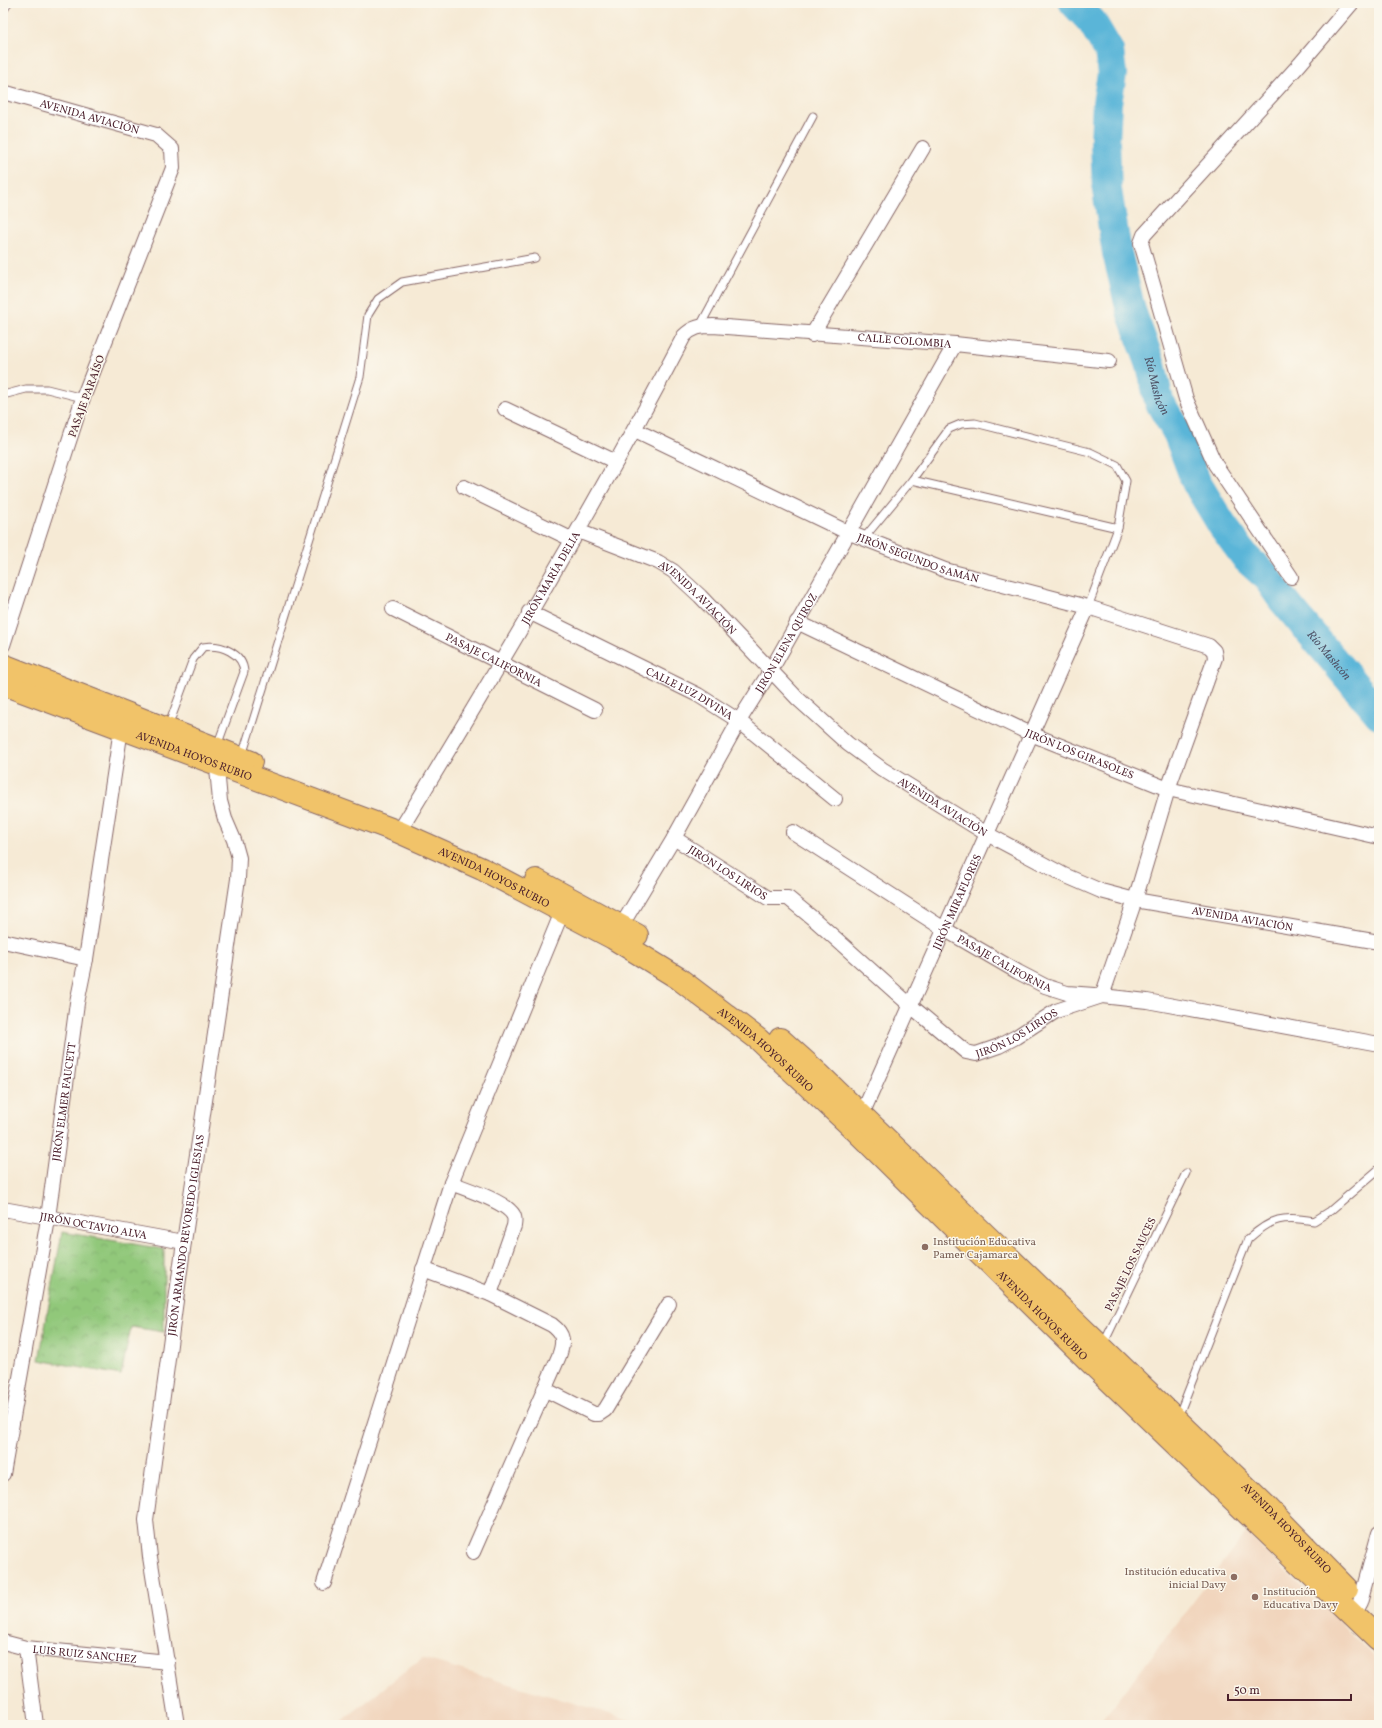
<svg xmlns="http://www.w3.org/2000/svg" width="1382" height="1728" font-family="Vollkorn,serif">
<defs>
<pattern id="park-crowns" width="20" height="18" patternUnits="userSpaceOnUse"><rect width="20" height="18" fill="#91c87a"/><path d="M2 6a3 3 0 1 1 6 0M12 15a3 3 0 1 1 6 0" fill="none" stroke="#7fab6a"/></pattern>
</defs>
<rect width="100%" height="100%" fill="#fbf7ec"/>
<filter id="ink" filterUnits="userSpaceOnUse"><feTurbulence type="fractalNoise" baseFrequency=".025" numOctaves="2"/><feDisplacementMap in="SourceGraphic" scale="8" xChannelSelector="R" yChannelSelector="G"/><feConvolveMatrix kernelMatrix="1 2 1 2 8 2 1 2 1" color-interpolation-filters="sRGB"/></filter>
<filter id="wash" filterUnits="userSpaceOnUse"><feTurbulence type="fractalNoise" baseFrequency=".012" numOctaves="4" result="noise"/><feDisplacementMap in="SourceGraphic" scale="16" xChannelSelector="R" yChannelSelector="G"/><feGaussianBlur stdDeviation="0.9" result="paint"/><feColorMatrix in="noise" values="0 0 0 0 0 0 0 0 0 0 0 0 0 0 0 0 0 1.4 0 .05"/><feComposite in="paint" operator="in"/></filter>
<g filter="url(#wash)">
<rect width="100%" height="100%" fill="#f6ead5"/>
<g fill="#f1d5bd">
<polygon points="1246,1533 1379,1660 1379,1725 1099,1725"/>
<polygon points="422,1658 647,1725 337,1725"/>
</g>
<polygon fill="url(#park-crowns)" stroke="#6e7452" points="62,1232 164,1249 164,1332 131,1327 121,1375 39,1360"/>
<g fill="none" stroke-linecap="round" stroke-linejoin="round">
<path stroke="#5ab5d8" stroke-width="30" id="s1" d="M1074 3 1092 22 1109 51 1112 74 1107 103 1105 142 1107 190 1117 253 1131 311 1151 365 1159 401 1178 434 1196 482 1222 525 1247 559 1266 576 1282 599 1379 714"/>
</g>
</g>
<g filter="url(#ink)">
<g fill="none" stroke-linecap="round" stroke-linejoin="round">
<defs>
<g id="service">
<polyline points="700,326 813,116"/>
<polyline points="3,395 26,389 47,389 83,398"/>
<polyline points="912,480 1118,528"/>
<polyline points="864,538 912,480 949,429 961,424 975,423 1090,452 1117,465 1126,481 1118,528 1088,607"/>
<path d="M168 727 193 659 203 647C221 644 243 653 244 672L217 746"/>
<polyline points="242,756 360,377 368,315 378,299 402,282 535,258"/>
<polyline points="1103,1345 1186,1173"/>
<path d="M1178 1417 1248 1239C1272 1218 1283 1215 1314 1221L1330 1211 1379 1169"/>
</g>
<g id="minor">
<polyline points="3,5 4,3"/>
<path id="s2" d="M3 92 156 135 172 149 173 168 83 398 3 645"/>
<polyline points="812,335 923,148"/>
<polyline points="505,409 616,462"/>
<path id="s3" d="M635 430 847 532 945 570 1088 607 1209 646 1214 651 1215 658 1168 789 1135 900 1102 996"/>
<polyline points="464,487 573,540"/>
<path id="s4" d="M578 531 658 562 673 571 700 596 797 698 848 744 882 769 987 834 1064 875 1101 891 1135 900 1379 942"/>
<polyline points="1291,577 1215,464 1186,399 1141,243 1144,235 1300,64 1352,3"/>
<path id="s5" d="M393 609 595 710"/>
<path id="s6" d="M529 612 698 695 739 721 835 799"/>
<path id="s7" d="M797 622 1031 734 1168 789 1379 837"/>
<path id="s8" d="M399 832C498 669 596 505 684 336 693 327 700 326 713 326L955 344 1109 361"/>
<path id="s9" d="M793 832 944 929 1018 972 1045 986 1067 993 1094 995"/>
<path id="s10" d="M674 838 768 898H788L816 921 911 1006 966 1052 976 1054 999 1046 1016 1037 1056 1011 1102 996 1147 1001 1379 1044"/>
<path id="s11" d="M617 933 674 838 739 721 771 670 955 344"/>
<polyline points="3,941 86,959"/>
<path id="s12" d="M859 1121 1088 607"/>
<path d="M451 1183C466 1189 501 1200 511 1212 515 1216 515 1220 514 1226L490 1294"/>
<path id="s13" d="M3 1209 184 1242"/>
<path d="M423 1269 490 1294 552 1325C564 1334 564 1342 559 1356L473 1552"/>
<polyline points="544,1389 594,1414 599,1414 605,1410 669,1304"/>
<path id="s14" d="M3 1474 47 1225 77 1003 86 959 121 729"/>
<polyline points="324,1583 451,1183 562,912"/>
<polyline points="1353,1615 1360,1602 1379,1533"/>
<path id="s15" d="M3 1642 26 1648 168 1662"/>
<polyline points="26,1648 36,1725"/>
<path id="s16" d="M177 1725 150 1557 146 1520 184 1242 238 879 239 858 234 840 225 819 220 801 216 757"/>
</g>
<g id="primary">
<polyline points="3,665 251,762"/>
<path id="s17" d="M3 684 399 832 482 869 613 938 678 978 758 1039 855 1130 1093 1365 1379 1640"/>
<polyline points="536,880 637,935"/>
<path id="s18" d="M780 1039 819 1074 1266 1506 1347 1589"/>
</g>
</defs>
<use href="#service" stroke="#866666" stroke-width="9"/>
<use href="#minor" stroke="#866666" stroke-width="16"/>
<use href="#primary" stroke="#866666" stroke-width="24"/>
<use href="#service" stroke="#fff" stroke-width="7"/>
<use href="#minor" stroke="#fff" stroke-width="14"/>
<use href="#primary" stroke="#f1c369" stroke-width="22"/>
</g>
</g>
<g fill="#8d6e63" stroke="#fbf7ec" stroke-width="1.5">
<circle cx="925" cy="1247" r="4"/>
<circle cx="1234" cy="1577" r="4"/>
<circle cx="1255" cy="1597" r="4"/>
</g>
<g text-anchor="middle" stroke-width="3" stroke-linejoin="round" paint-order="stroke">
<g font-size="11" fill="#4a1f2b" stroke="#fbf7ec">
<text dy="4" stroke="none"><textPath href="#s2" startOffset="90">AVENIDA AVIACIÓN</textPath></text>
<text dy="4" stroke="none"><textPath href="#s8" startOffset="796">CALLE COLOMBIA</textPath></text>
<text transform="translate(86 396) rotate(-70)" y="4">PASAJE PARAÍSO</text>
<text dy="4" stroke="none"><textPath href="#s3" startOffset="311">JIRÓN SEGUNDO SAMÁN</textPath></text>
<text dy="4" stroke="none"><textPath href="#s8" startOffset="296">JIRÓN MARÍA DELIA</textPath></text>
<text dy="4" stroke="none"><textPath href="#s4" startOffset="139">AVENIDA AVIACIÓN</textPath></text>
<text dy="4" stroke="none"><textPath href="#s11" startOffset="336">JIRÓN ELENA QUIROZ</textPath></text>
<text dy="4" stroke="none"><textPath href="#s5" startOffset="113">PASAJE CALIFORNIA</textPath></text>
<text dy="4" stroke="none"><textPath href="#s6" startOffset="180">CALLE LUZ DIVINA</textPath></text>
<text dy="4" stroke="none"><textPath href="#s7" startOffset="312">JIRÓN LOS GIRASOLES</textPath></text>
<text dy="4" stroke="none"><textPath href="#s17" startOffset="204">AVENIDA HOYOS RUBIO</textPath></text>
<text dy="4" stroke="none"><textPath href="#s4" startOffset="463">AVENIDA AVIACIÓN</textPath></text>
<text dy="4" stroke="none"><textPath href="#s10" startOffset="64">JIRÓN LOS LIRIOS</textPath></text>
<text dy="4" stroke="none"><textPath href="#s17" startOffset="528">AVENIDA HOYOS RUBIO</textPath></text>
<text dy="4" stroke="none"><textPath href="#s12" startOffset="240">JIRÓN MIRAFLORES</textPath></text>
<text dy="4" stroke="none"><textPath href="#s4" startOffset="787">AVENIDA AVIACIÓN</textPath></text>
<text dy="4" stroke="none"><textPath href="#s9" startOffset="249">PASAJE CALIFORNIA</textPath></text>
<text dy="4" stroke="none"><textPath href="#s10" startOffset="423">JIRÓN LOS LIRIOS</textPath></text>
<text dy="4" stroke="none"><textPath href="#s17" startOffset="851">AVENIDA HOYOS RUBIO</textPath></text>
<text dy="4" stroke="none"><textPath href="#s14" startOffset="377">JIRÓN ELMER FAUCETT</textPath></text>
<text dy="4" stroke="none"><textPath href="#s13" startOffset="92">JIRÓN OCTAVIO ALVA</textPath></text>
<text dy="4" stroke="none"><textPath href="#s16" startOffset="495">JIRÓN ARMANDO REVOREDO IGLESIAS</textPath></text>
<text transform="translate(1130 1264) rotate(-64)" y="4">PASAJE LOS SAUCES</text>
<text dy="4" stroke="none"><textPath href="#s17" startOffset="1235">AVENIDA HOYOS RUBIO</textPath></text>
<text dy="4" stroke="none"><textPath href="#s18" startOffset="704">AVENIDA HOYOS RUBIO</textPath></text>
<text dy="4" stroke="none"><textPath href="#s15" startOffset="83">LUIS RUIZ SANCHEZ</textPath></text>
</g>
<g font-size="11" fill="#785e54" stroke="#fbf7ec" text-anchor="start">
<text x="933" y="1245">Institución Educativa<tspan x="933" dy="13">Pamer Cajamarca</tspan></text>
<text x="1226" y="1575" text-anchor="end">Institución educativa<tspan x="1226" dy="13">inicial Davy</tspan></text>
<text x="1263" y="1595">Institución<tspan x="1263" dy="13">Educativa Davy</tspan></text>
</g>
<g font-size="12" font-style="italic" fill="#505468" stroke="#fbf7ec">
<text dy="4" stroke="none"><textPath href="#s1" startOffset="402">Río Mashcón</textPath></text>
<text dy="4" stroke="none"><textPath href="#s1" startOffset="726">Río Mashcón</textPath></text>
</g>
</g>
<rect width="1382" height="1728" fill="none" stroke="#fbf7ec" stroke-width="16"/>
<path d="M1228 1694v6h123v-6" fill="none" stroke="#4a1f2b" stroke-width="2"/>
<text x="1234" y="1694" font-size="12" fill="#4a1f2b" stroke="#fbf7ec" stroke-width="3" paint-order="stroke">50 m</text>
</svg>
